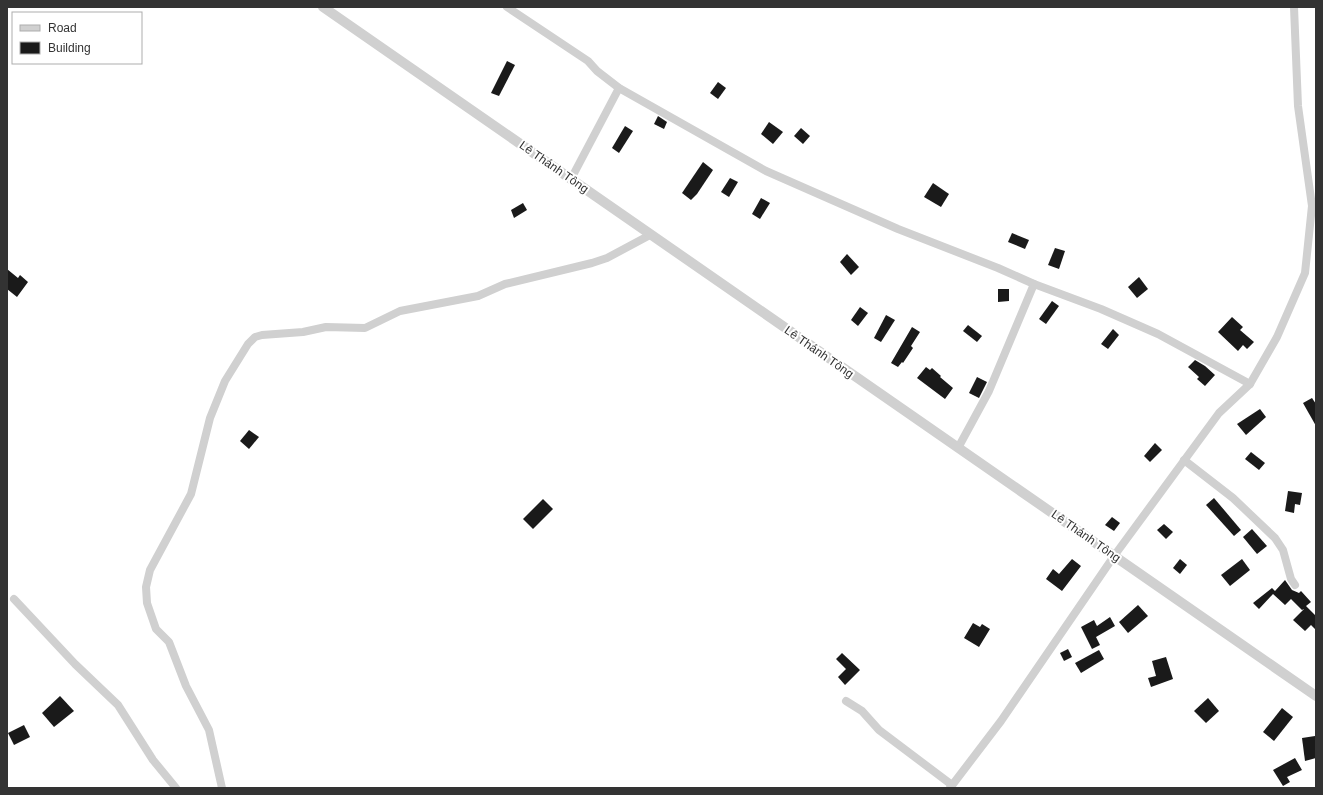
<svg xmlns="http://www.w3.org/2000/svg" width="1323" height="795" font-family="Arial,sans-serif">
<rect width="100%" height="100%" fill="#fff"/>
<g fill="#1a1a1a">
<polygon points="507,61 515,65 499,96 491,93"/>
<polygon points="718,82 726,88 718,99 710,93"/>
<polygon points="658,116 667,122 664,129 654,124"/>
<polygon points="769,122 783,132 773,144 761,134"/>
<polygon points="625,126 633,131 619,153 612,148"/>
<polygon points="801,128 810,136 803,144 794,136"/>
<polygon points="703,162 713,170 697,194 691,200 682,193"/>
<polygon points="730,178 738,182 729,197 721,192"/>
<polygon points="933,183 949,194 941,207 924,197"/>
<polygon points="761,198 770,203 760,219 752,214"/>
<polygon points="523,203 527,210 514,218 511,210"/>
<polygon points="1012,233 1029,240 1025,249 1008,242"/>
<polygon points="1055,248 1065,251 1059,269 1048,265"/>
<polygon points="847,254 859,267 851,275 840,262"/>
<polygon points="7,269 18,278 20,275 28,282 17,297 7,289"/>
<polygon points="1139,277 1148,289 1137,298 1128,287"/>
<polygon points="998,289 1009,289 1009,301 998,302"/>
<polygon points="1052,301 1059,306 1046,324 1039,319"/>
<polygon points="860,307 868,313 858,326 851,320"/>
<polygon points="886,315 895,320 881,342 874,338"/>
<polygon points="1232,317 1243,327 1240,330 1254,342 1247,349 1243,345 1238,351 1218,332"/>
<polygon points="968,325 982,336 977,342 963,331"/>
<polygon points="912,327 920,332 911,346 913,348 903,363 902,362 898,367 891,363"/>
<polygon points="1113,329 1119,335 1108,349 1101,344"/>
<polygon points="1195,360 1205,366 1215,375 1205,386 1197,379 1199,377 1188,367"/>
<polygon points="926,367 930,370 932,368 941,376 940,377 953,388 945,399 917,378"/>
<polygon points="977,377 987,382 979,398 969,393"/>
<polygon points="1312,398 1316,404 1316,426 1303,403"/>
<polygon points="1260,409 1266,417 1246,435 1237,424"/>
<polygon points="249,430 259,437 249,449 240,441"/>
<polygon points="1155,443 1162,450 1150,462 1144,456"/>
<polygon points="1251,452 1265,463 1259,470 1245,459"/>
<polygon points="1288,491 1302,493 1300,505 1295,504 1294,513 1285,511"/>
<polygon points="1214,498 1241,530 1234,536 1206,505"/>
<polygon points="543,499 553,509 533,529 523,519"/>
<polygon points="1112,517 1120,523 1114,531 1105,525"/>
<polygon points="1164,524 1173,532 1166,539 1157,530"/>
<polygon points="1252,529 1267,546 1257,554 1243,537"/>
<polygon points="1072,559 1081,566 1062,591 1046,579 1053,569 1059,574"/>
<polygon points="1180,559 1187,565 1180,574 1173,568"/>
<polygon points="1242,559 1250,570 1230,586 1221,575"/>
<polygon points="1285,580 1292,590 1299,593 1301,591 1311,602 1306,606 1316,616 1316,630 1311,625 1305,631 1293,620 1304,609 1302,610 1291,599 1285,605 1273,594 1259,609 1253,603 1272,588 1275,591"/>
<polygon points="1138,605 1148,616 1128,633 1119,622"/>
<polygon points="1110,617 1115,626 1096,637 1100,645 1092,649 1081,627 1094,620 1097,626"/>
<polygon points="973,623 980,627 982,624 990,629 979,647 964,638"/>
<polygon points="1068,649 1072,657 1064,661 1060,653"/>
<polygon points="1099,650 1104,659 1081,673 1075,663"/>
<polygon points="842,653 860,670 845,685 838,677 846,669 836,659"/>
<polygon points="1166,657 1173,679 1151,687 1148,678 1156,676 1152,661"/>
<polygon points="60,696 74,711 54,727 42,713"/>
<polygon points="1208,698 1219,711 1206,723 1194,711"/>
<polygon points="1282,708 1293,717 1274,741 1263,732"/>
<polygon points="24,725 30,737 14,745 8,733"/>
<polygon points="1315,736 1316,758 1305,761 1302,738"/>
<polygon points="1295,758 1302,770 1287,777 1290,782 1283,786 1273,770"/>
</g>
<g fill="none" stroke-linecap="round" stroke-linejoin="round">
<g stroke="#d0d0d0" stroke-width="8">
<polyline points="507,7 588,61 597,71 619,88 766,171 898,229 998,268 1034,284 1101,309 1158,334 1250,384"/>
<polyline points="571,179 619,88"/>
<polyline points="958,448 989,391 1034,284"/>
<polyline points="1184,460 1233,498 1275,538 1283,550 1291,579 1295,585"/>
<polyline points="14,599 75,664 118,705 153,760 176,788"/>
<polyline points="846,701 862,711 879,730 952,785"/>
<polyline points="222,788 209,730 186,686 169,642 156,629 147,603 146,587 150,570 191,494 210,418 225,381 248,344 255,337 262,335 303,332 326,327 365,328 400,311 478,296 505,284 592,263 607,258 650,235"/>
<polyline points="950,788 1001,721 1114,556 1219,413 1250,384 1277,337 1305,273 1312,206 1298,106 1294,7"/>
</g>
<polyline stroke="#d0d0d0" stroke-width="10" points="323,7 1316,696"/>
</g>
<g text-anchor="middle" stroke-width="4" stroke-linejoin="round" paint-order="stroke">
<g font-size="12" fill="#333" stroke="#fff">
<text transform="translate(554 167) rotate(35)" y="4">Lê Thánh Tông</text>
<text transform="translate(819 352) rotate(35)" y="4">Lê Thánh Tông</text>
<text transform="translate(1086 536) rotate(35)" y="4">Lê Thánh Tông</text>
</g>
</g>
<rect width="1323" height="795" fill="none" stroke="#333333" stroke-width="16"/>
<rect x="12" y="12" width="130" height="52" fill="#ffffff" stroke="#adadad"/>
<rect x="20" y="25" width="20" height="6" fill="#d0d0d0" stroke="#adadad"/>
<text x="48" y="32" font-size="12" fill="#333333">Road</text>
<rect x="20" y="42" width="20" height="12" fill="#1a1a1a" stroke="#adadad"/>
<text x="48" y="52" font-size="12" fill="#333333">Building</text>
</svg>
